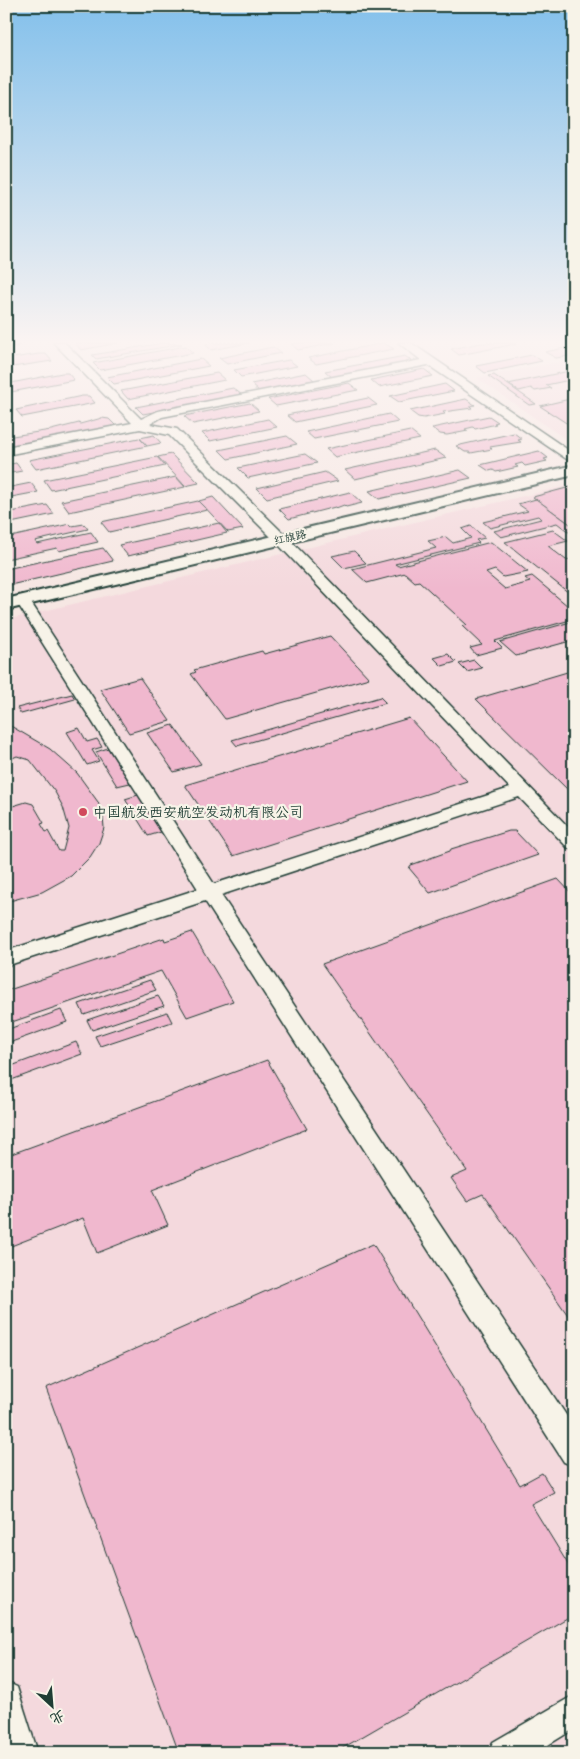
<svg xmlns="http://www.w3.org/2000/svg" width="580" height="1759" font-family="Mali,'LXGW WenKai TC',sans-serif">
<rect width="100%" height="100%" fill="#f6e7e3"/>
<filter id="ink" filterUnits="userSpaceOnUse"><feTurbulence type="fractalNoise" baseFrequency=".02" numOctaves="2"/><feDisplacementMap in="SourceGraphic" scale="10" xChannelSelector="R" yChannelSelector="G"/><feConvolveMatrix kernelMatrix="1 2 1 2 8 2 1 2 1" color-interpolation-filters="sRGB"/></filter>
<g filter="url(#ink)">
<g fill="#f4d9dd">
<polygon points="574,359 574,445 477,378"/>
<polygon points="574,484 574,1753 6,1753 6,620"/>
</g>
<g fill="#f0b8ce" stroke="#1f3d34">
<polygon points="75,343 118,343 81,350"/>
<polygon points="163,343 182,344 96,359 92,355"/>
<polygon points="211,343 249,343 211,350 205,344"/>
<polygon points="298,343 335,343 298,350 291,344"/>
<polygon points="384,343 394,349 316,364 308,358"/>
<polygon points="481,343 514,343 516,344 459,355 451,349"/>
<polygon points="186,346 193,353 100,370 93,363"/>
<polygon points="574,346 574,355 556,358 545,352"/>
<polygon points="273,347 281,353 227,364 219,358"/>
<polygon points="39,354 46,354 52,361 6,368 6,359"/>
<polygon points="532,355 542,361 485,373 476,366"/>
<polygon points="405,356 413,362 333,378 325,371"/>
<polygon points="201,359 209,366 114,384 107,377"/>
<polygon points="289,360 297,366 241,377 234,370"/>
<polygon points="424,369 433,376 379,387 371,380"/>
<polygon points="574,370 574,386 565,381 546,385 551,388 535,391 531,388 519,391 508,384"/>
<polygon points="62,373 68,373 74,380 6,393 6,384"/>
<polygon points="217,373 225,380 128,399 121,391"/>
<polygon points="306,373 314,380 259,391 251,384"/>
<polygon points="494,375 536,404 529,405 488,376"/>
<polygon points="349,383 358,390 276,406 268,399"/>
<polygon points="445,384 454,391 399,402 390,396"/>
<polygon points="233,388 242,395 143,414 136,407"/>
<polygon points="82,396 89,396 95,403 22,417 16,410"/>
<polygon points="368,398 377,405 295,422 287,415"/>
<polygon points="574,398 574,428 540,406"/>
<polygon points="466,399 475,405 470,406 472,408 443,412 445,414 424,418 418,417 410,411"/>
<polygon points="250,403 259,411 193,424 184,416"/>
<polygon points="389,414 398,422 314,439 306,432"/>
<polygon points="489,416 498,422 494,423 496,424 475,429 473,427 465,429 468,431 447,435 440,434 432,428"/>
<polygon points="102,418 109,419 116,426 6,448 6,437 51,430 79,423 80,424"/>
<polygon points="268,419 277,427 210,441 202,433"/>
<polygon points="410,431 420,439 335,457 326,449"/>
<polygon points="514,433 522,439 518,440 521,442 490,447 492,449 471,453 469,452 465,452 456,446"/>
<polygon points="154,435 161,443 147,446 140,438"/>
<polygon points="287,436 297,444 228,459 219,450"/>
<polygon points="139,438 147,446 36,469 29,460"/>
<polygon points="435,450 446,458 355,479 345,470"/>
<polygon points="539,451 548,458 544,459 547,461 525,466 522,463 515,465 518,467 496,472 493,470 489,471 480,465"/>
<polygon points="171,454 199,483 185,486 158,457"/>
<polygon points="305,454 317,463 248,478 238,468"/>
<polygon points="157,457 165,466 51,490 44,480"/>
<polygon points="16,463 22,471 6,474 6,465"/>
<polygon points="460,470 471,478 379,499 369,491"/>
<polygon points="325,472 338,481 267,498 257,488"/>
<polygon points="176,477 185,487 69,512 61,501"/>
<polygon points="31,483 38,492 6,498 6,488"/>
<polygon points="574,486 574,527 533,497"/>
<polygon points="350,492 362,503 346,507 344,505 336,508 335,507 289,519 279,509"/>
<polygon points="213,497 243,529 228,532 199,501"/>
<polygon points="536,499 574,527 574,536 557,523 501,537 494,531 541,519 538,516 490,528 483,522 528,511 518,504"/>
<polygon points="198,501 207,510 109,532 101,522"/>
<polygon points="47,505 54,514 6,524 6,513"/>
<polygon points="219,523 227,533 128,556 119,545"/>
<polygon points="70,524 72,526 84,524 88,529 35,541 37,544 91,532 98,542 59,551 57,548 6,559 6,538"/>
<polygon points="471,526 485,538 476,540 479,543 395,564 398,566 491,542 528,572 503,577 495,570 486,573 505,589 530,582 525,578 532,576 574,611 574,619 495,641 502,648 476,655 470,648 482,645 462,626 467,625 419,581 415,582 405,573 367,583 352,569 436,548 428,541 446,537 453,543 471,538 462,529"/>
<polygon points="553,530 568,541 548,546 566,560 574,558 574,597 505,542"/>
<polygon points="103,548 113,561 6,586 6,569"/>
<polygon points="354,551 366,563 344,568 332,556"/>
<polygon points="574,621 574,640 516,656 500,642"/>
<polygon points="330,636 369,678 225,719 191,674 196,672 194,670 262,651 264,654"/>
<polygon points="448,654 456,662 442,666 434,658"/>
<polygon points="474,660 482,668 467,672 459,664"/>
<polygon points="574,670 574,796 476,699"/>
<polygon points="140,678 170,721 129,733 100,689"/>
<polygon points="72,694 75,699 21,714 17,708"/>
<polygon points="380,697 386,703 237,746 232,740"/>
<polygon points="409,718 467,781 233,856 185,785"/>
<polygon points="9,725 50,749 77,773 98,802 103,816 104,828 99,843 90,857 71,876 42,892 6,902 6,808 26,802 33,804 44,823 41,824 46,832 48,831 59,851 63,851 69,828 63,807 55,792 30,760 17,756 6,761 6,727"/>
<polygon points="173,725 201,764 174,772 147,733"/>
<polygon points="79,728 87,742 97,739 102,747 92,750 99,761 87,765 67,732"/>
<polygon points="108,748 130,783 117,786 96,752"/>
<polygon points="138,795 161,832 148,836 125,799"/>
<polygon points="509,831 515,831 538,855 430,893 409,868 411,865 450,851 451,849"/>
<polygon points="558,879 574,896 574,1324 483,1194 467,1201 451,1178 467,1171 322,964"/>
<polygon points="192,932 233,1001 187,1017 161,971 6,1024 6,991 164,938 165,941"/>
<polygon points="150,980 156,990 84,1015 79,1004"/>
<polygon points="158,996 164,1006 92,1030 87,1020"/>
<polygon points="61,1010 67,1022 6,1044 6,1030"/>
<polygon points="167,1012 172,1022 100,1046 95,1036"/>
<polygon points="76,1042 82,1054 6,1082 6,1068"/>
<polygon points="267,1060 307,1129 152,1190 168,1225 97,1253 83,1218 6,1248 6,1156"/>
<polygon points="373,1244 520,1485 542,1473 554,1492 531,1504 574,1574 574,1614 334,1753 179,1753 46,1388"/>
</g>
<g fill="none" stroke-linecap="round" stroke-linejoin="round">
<defs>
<g id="minor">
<polygon points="6,343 19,343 18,345 6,347"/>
<polygon points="54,343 65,343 141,419 158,411 421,360 399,343 411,343 574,454 574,464 428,365 162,417 150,424 177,429 286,536 574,833 574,850 568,848 519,797 221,895 574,1427 574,1466 564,1462 205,901 6,966 6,951 198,889 16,601 18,598 28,598 30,601 214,884 510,788 276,542 169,435 140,429 6,455 6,447 132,423"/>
<polygon points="6,1682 17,1687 38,1753 6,1753"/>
<polygon points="574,1695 574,1729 535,1753 488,1753 493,1742"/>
</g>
<polygon id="major" points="574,465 574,475 6,610 6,599"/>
</defs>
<use href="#minor" stroke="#1f3d34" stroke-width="3"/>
<use href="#major" stroke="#1f3d34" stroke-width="4"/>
<use href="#minor" fill="#f7f3e8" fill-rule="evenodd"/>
<use href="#major" fill="#f7f3e8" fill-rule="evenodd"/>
</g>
</g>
<linearGradient id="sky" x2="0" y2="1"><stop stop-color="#83c0eb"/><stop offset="0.58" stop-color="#fbf4f2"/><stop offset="1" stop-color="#fbf4f2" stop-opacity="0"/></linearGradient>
<rect width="580" height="589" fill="url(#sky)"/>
<circle fill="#d1495b" stroke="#f7f3e8" stroke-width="2" cx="83" cy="812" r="5"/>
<g text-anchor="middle" stroke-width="4.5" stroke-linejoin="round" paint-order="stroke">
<g font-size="11" fill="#1f3d34" stroke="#f7f3e8">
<text transform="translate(290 537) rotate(-13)" y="4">红旗路</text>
</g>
<g font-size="14" fill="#1f3d34" stroke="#f7f3e8" text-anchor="start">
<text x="93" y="817">中国航发西安航空发动机有限公司</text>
</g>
</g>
<rect width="580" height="1759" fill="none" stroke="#f7f3e8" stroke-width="25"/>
<rect x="12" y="12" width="555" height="1734" fill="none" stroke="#1f3d34" stroke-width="2" filter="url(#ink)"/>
<g transform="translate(52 1706) rotate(154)" stroke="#f7f3e8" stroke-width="4" paint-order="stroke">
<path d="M0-4L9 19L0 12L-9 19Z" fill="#1f3d34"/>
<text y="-8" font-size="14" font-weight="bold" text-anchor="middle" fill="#1f3d34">北</text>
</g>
</svg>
